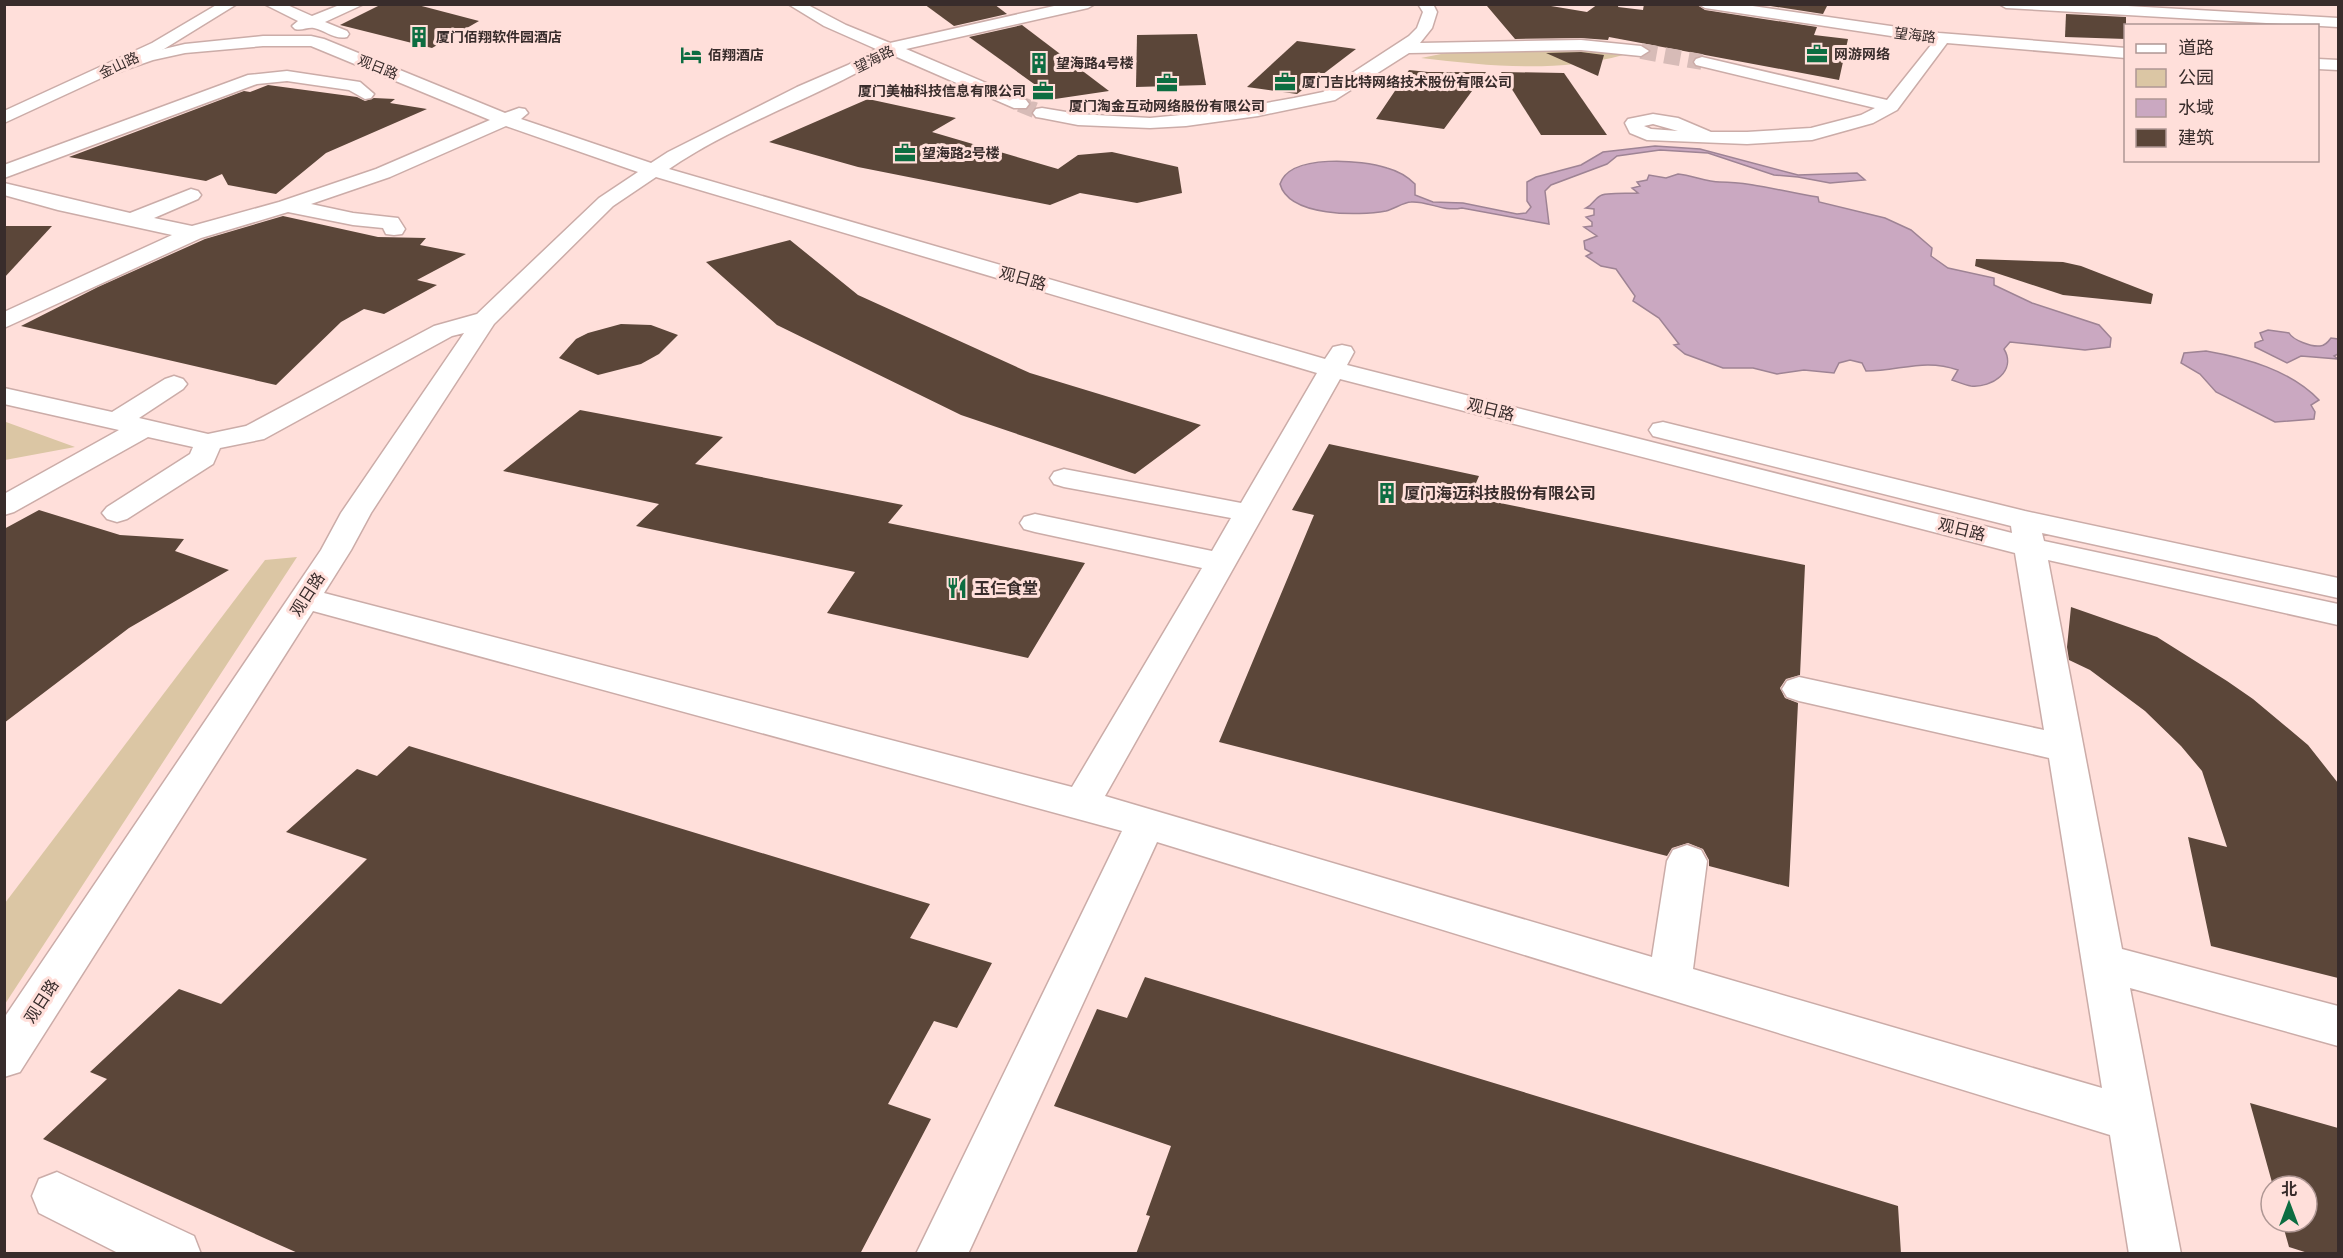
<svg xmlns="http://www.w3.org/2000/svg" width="2343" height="1258" font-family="'Roboto Serif','Noto Sans SC',serif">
<rect width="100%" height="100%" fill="#ffdfda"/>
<g fill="#dbc6a4">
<path d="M1560 49 1623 55C1557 73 1488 66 1421 58L1451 52Z"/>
<polygon points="5,421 6,422 75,447 5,460"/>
<polygon points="297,557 5,1004 5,903 265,560"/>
</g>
<g fill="#caa8c1" stroke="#9e8394" stroke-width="1.5">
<path d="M1655 146 1700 149 1798 175 1857 173 1865 180 1830 183 1798 177 1774 175 1708 153 1660 150 1617 156 1607 164 1551 185 1545 191 1549 224 1462 208C1442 212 1429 201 1411 202 1404 202 1394 209 1386 211 1359 216 1289 217 1280 184 1290 153 1363 160 1387 168 1398 171 1407 176 1415 184V195L1433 202 1463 203 1517 214 1526 213 1531 207 1527 201V182L1536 177 1581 165 1603 152Z"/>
<path d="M1678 174C1692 175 1706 182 1720 182 1753 182 1784 192 1818 197L1819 202 1885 218 1911 230 1932 248 1931 256 1948 268 1994 278V285L2032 303 2099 325 2111 338 2110 347 2085 350 2010 342 2004 349C2017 371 1992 388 1971 386 1965 385 1958 382 1952 380L1958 370C1924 358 1900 371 1866 371L1862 363 1850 360 1839 363 1834 373 1804 370 1777 374 1753 368H1723L1685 354 1674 345 1679 344 1659 318 1633 301 1635 296 1616 269 1601 266 1586 256 1592 253 1585 249 1584 241 1597 236 1584 227 1592 226V222L1586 217 1594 215V209L1586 208C1593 205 1594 199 1600 196 1605 192 1629 194 1638 193L1632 188 1640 186 1637 182 1647 180 1649 175 1666 178Z"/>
<path d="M2268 330 2289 333C2293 340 2311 347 2320 346 2325 346 2328 342 2331 338L2338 339V354L2334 356 2338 359 2301 356 2287 363 2255 347V343L2263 340 2260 333Z"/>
<path d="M2206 351C2246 358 2290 370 2319 400L2311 405 2315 412 2314 419 2275 422 2216 392 2200 374 2181 363 2184 353Z"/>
</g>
<g fill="#5b4639">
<polygon points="382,4 414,4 479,21 432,48 340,25"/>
<polygon points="924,4 994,4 1007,14 954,26"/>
<polygon points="1598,4 1619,4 1618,7 1643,10 1644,4 1696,4 1705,10 1817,27 1814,35 1848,39 1839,80 1609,37 1608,40 1581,38 1515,39 1487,6 1545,5 1587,12"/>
<polygon points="1758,4 1828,4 1823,14"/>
<polygon points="2066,14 2126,17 2126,39 2065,37"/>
<polygon points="1022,25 1109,91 1055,99 969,37"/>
<polygon points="1197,34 1206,85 1136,87 1137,35"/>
<polygon points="1297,41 1356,49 1297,94 1247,87"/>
<polygon points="1581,52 1604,55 1598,76 1546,53"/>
<polygon points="1409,70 1428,72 1486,72 1444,129 1376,119"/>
<polygon points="1501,72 1564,73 1607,135 1541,135"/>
<polygon points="268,85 357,97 365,101 374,98 395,99 390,103 427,109 326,153 276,194 228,185 222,174 206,181 69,157 244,91 250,92"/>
<polygon points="868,99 956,118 932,132 1058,169 1078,155 1112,152 1178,167 1182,193 1137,203 1080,193 1050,205 858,167 769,142"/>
<polygon points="283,216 378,237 426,238 420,245 466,254 417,280 437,285 384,314 364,309 341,322 276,385 21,326 98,287 205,239"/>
<polygon points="4,226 52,226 4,278"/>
<polygon points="790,240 858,295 1030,373 1201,425 1135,474 961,415 777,325 706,262"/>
<polygon points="1976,259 2063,262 2081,266 2153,294 2151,304 2063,295 1975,266"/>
<polygon points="621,324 651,325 678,335 659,354 641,364 598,375 559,358 576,339 588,333"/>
<polygon points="580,410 723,437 695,464 903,505 888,523 1085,563 1028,658 827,613 855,572 636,526 659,504 503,471"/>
<polygon points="1329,444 1479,476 1470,497 1805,565 1800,675 1786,679 1780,688 1785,698 1798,703 1789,887 1709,866 1709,860 1703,849 1688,843 1672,848 1667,856 1219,742 1314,515 1292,510"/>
<polygon points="39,510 120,535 184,539 175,551 229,570 129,628 4,723 4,529"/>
<polygon points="2071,607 2157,637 2227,681 2253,699 2308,745 2338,783 2338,978 2211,946 2188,837 2227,847 2202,771 2181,746 2145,711 2090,670 2069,660 2067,647"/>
<polygon points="409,746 930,904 910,938 992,963 957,1028 934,1021 888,1104 931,1119 860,1254 300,1254 43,1139 107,1079 90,1072 179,989 221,1004 367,859 286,832 357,769 377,776"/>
<polygon points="1145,977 1898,1206 1901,1254 1136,1254 1150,1216 1146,1215 1171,1146 1054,1106 1097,1009 1127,1018"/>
<polygon points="2250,1103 2338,1128 2338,1254 2311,1254 2289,1247 2282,1222 2307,1222 2307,1186 2273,1186"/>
</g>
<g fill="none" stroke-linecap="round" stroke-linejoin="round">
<g stroke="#d7bbb7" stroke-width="16" stroke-dasharray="16 8" stroke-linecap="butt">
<polyline points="1641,51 1702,62"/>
<polyline points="1020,104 1042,113"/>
</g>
<defs>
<g id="minor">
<path d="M264 4H285L312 16 342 4H364L325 22 347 31 349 34 347 37C334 40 325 30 314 28 307 27 302 31 295 29L292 26 298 21Z"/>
<path d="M788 4H806L846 25 890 43 1063 4H1095L1088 8 906 49 1026 100 1029 104 1026 108H1014L890 54C820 97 738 122 669 169L1325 359 1333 347 1342 345 1351 347 1354 352 1347 365 2012 533 2011 526 1653 436 1649 430 1653 424 1663 422 2025 511 2338 578V598L2042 533 2044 541 2338 604V625L2048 560 2122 949 2338 1006V1046L2130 988 2181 1254H2129L2110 1135 1157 842 968 1254H916L1122 831 313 611 20 1072 4 1077V1018L321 550 341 513 464 333 452 336 264 439 220 448 213 464 127 519 117 522 107 519 102 513 107 507 190 454 193 447 148 437 14 512 4 515V494L119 430 4 404V388L112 412 165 379 174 376 183 379 187 384 183 389 139 418 208 434 246 426 434 326 477 314 599 198 638 172 506 126 390 177 311 204 353 213 398 218 405 229 402 234 394 235 386 234 383 228 353 225 288 212 201 238 4 328V312L172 235 58 210 4 195V183L130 213 191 189 198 191 201 195 198 199 154 218 192 226 279 202 376 169 490 120 311 46H263L185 53 153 60 110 75 102 70 104 66 122 59 185 44 263 36H311L324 39 505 113 519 108 525 109 528 113 521 119 651 163 668 152 797 87 848 65 876 49 824 26ZM656 177 1317 373 1241 503 1064 469 1054 472 1050 478 1054 484 1064 487 1231 518 1212 551 1035 514 1024 517 1020 523 1024 529 1035 532 1202 568 1072 787 324 593 351 550 371 513 494 324 613 206ZM1340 379 2015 553 2044 730 1799 677 1787 681 1782 689 1787 697 1799 701 2049 758 2102 1088 1693 969 1707 861 1701 850 1687 845 1673 850 1667 861 1652 957 1105 796Z"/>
<polygon points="1418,4 1433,4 1437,12 1432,28 1420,43 1581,40 1641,46 1649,51 1641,56 1581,50 1409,53 1335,100 1258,116 1186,126 1150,128 1078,125 1042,118 1036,117 1033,113 1036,109 1042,108 1078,114 1150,118 1222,111 1294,98 1323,92 1409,36 1417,28 1423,12"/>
<path d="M1698 4H1739L1939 33 2126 48V58L1947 43 1897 110 1873 123 1812 140 1747 144 1647 140 1630 133 1625 123 1628 119 1653 114 1678 118 1711 132H1747L1811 128 1861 115 1875 108 1696 65 1694 62 1696 59 1702 57 1887 100 1931 45V42L1705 8ZM1653 124 1678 131 1651 129 1644 126Z"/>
<polygon points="1999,4 2093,4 2338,18 2338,27 2006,8"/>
<polygon points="2318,59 2338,60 2338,70 2318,69"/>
<polygon points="287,71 360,82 374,94 371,98 365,99 349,90 287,81 257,84 4,178 4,165 248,75"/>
<polygon points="57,1172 194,1236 201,1254 120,1254 39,1213 32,1196 39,1179"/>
</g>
<polygon id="major" points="218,4 237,4 164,49 4,123 4,111 152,43"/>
</defs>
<use href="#minor" stroke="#cbaca8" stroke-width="3"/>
<use href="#major" stroke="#cbaca8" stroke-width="3"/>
<use href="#minor" fill="#fff" fill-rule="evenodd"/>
<use href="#major" fill="#fff" fill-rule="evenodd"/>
</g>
<defs>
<symbol id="building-bare" viewBox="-9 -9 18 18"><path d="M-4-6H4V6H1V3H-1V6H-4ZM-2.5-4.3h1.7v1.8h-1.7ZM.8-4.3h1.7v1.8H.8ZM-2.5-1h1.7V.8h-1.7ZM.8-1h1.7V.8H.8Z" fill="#0d6d41" stroke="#ffdfda" stroke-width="2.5" paint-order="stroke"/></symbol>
<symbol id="office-bare" viewBox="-9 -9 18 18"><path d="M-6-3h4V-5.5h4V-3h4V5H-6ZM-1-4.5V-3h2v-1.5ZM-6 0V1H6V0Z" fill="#0d6d41" stroke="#ffdfda" stroke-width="2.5" paint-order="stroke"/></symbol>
<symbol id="hotel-bare" viewBox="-9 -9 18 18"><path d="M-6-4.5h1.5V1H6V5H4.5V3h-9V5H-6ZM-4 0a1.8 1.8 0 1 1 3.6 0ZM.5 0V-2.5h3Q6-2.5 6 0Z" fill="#0d6d41" stroke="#ffdfda" stroke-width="2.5" paint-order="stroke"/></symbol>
<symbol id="restaurant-bare" viewBox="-9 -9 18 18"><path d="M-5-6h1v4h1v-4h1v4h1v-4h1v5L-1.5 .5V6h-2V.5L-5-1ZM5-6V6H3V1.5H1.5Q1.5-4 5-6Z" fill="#0d6d41" stroke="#ffdfda" stroke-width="2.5" paint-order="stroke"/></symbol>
</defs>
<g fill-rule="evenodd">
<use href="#building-bare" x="404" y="22" width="30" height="30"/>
<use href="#office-bare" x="1802" y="39" width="30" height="30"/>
<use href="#hotel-bare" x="676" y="40" width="30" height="30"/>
<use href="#building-bare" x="1024" y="48" width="30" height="30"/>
<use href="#office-bare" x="1270" y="67" width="30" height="30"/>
<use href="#office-bare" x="1152" y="68" width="30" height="30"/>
<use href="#office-bare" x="1028" y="76" width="30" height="30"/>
<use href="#office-bare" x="890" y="138" width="30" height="30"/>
<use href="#building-bare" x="1372" y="478" width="30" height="30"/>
<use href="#restaurant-bare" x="942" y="573" width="30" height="30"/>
</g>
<g text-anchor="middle" stroke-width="6" stroke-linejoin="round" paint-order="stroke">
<g font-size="14" fill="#382c2b" stroke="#ffdfda">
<text transform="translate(1915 35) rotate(7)" y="5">望海路</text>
<text transform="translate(874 59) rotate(-27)" y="5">望海路</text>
<text transform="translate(119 65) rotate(-25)" y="5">金山路</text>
<text transform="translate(378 67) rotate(22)" y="5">观日路</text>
</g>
<g font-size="14" font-weight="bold" fill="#382c2b" stroke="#ffdfda" text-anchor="start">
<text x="436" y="42">厦门佰翔软件园酒店</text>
<text x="1834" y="59">网游网络</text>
<text x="708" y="60">佰翔酒店</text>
<text x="1056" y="68">望海路4号楼</text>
<text x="1302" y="87">厦门吉比特网络技术股份有限公司</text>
<text x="1026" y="96" text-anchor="end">厦门美柚科技信息有限公司</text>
<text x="1167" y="111" text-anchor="middle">厦门淘金互动网络股份有限公司</text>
<text x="922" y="158">望海路2号楼</text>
</g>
<g font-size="16" fill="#382c2b" stroke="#ffdfda">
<text transform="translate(1023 278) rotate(16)" y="6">观日路</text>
<text transform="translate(1491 409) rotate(14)" y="6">观日路</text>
<text transform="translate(1962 529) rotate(14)" y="6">观日路</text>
<text transform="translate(307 594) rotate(-57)" y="6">观日路</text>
<text transform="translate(41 1001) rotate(-57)" y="6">观日路</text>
</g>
<g font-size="16" font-weight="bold" fill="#382c2b" stroke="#ffdfda" text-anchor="start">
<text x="1404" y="499">厦门海迈科技股份有限公司</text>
<text x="974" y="594">玉仁食堂</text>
</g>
</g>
<rect width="2343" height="1258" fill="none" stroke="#382c2b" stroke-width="12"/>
<rect x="2124" y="24" width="195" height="138" fill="#ffdfda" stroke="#af9794" stroke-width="1.5"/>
<rect x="2136" y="44" width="30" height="9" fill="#ffffff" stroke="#af9794" stroke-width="1.5"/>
<text x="2178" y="54" font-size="18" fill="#382c2b">道路</text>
<rect x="2136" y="69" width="30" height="18" fill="#dbc6a4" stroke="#af9794" stroke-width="1.5"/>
<text x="2178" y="84" font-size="18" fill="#382c2b">公园</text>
<rect x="2136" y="99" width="30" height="18" fill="#caa8c1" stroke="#af9794" stroke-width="1.5"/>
<text x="2178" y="114" font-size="18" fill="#382c2b">水域</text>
<rect x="2136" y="129" width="30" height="18" fill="#5b4639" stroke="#af9794" stroke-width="1.5"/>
<text x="2178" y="144" font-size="18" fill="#382c2b">建筑</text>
<g transform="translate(2289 1204)"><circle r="28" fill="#ffdfda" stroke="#af9794" stroke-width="1.5"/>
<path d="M0-4.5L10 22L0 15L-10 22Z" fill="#0d6d41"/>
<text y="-9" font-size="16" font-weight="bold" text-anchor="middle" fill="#382c2b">北</text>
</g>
</svg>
